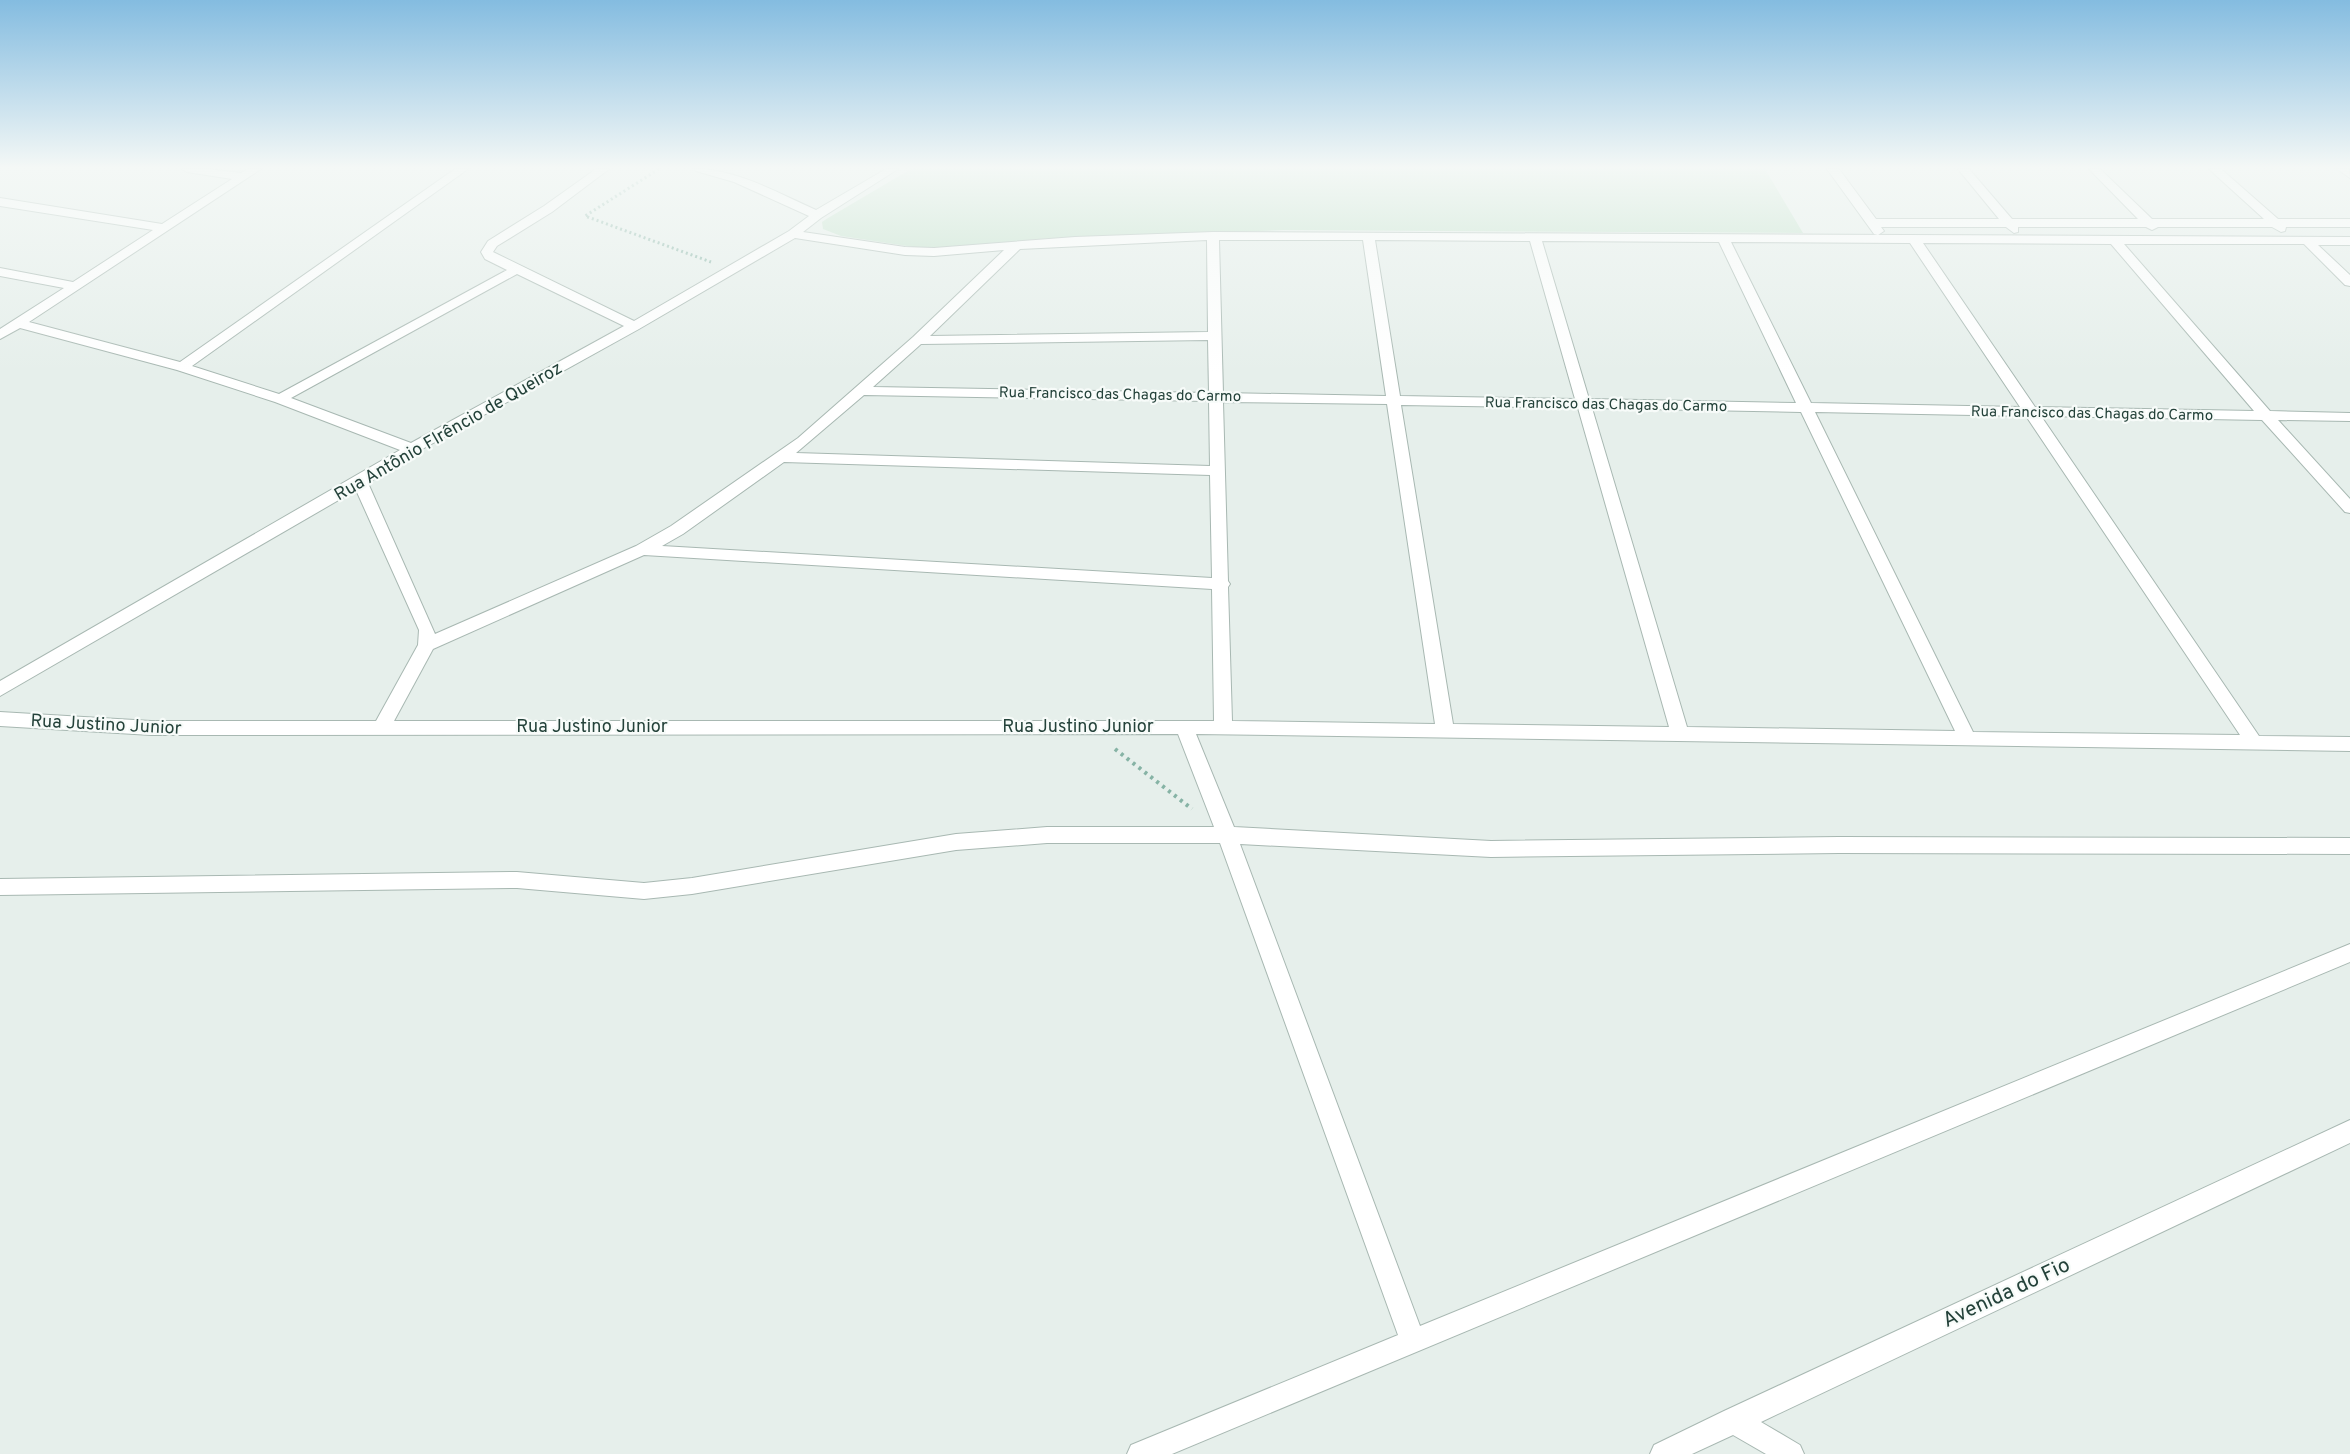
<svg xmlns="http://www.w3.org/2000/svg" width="2350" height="1454" font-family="Overpass,sans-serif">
<rect width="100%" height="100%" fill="#e6efeb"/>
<polygon fill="#bfe0c8" points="911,169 1765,169 1803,233 1283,230 1039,239 959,248 920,248 841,236 823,229 822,222 828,218"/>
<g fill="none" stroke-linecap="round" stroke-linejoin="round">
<defs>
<g id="minor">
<path d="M182 169H208L241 173 248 169H261L29 322 180 362 455 169H468L192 366 279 394 507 270 485 259 481 252 488 241 544 206 596 169H609L552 212 497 246 493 252 634 321 789 231 809 216 734 182 696 171 695 169C737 169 778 193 816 210L886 169H898L821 218 803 232 905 247 934 248 1075 237 1213 232 2350 237V245H2318L2350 275V286L2345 285 2304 244H2124L2270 411 2350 413V421L2278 420 2350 499V513L2345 512 2262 420 2041 416 2259 736 2350 737V751L1196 734 1234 827 1491 841 1839 837 2350 838V854L1839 853 1491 857 1240 844 1420 1326 2350 944V962L1172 1454H1127L1131 1445 1398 1335 1220 843H1047L956 850 692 894 644 899 517 888 0 895V879L517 872 644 883 692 878 956 834 1047 827H1214L1178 734 151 735 0 726V712L151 721H376L418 645 419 630 356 490 0 696V681L400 450 275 402 177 370 20 328 0 339V329L64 288 0 276V268L73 282 153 230 0 206V198L162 224 232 179 187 172ZM795 238 905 255 934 256 1004 250 913 337 798 438 671 526 636 546 435 634 368 483 417 452 639 329ZM1207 240 1208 332 930 336 1020 249ZM1219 240H1363L1386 396 1223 393ZM1375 240 1530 241 1575 399 1400 396ZM1542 241 1719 242 1796 403 1589 399ZM1731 242 1910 243 2020 407 1811 403ZM1923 243 2111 244 2254 411 2035 407ZM517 274 624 326 411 443 291 398ZM1208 340 1209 393 873 387 921 344ZM864 395 1209 401 1210 466 796 453ZM1223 402 1387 404 1435 724 1232 721 1228 587 1230 584 1228 581ZM1401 405 1578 408 1669 727 1453 724ZM1592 408 1801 412 1955 731 1687 727ZM1815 412 2026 416 2240 735 1973 732ZM784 462 1210 475 1212 578 662 546 683 534ZM644 555 1212 589 1214 721H394L433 649Z"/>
<polygon points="1827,169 1839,169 1876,219 1999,219 1958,169 1969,169 2012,219 2138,219 2089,169 2100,169 2152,219 2264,219 2209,169 2221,169 2278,219 2350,219 2350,227 2286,227 2285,231 2281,232 2272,227 2158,227 2152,230 2146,227 2018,227 2018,232 2014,233 2006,227 1881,227 1884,231 1878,235 1874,234"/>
<polygon points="2337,169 2349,169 2350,178"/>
<polygon points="2350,1120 2350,1143 1761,1422 1800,1445 1804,1454 1766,1454 1733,1435 1692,1454 1650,1454 1654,1445 1724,1411"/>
</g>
</defs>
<use href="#minor" stroke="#a8b8b2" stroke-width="2"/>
<polyline stroke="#86b3a5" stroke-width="3" stroke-dasharray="2 3" stroke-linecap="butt" points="659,169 585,216 711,262"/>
<polyline stroke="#86b3a5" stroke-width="4" stroke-dasharray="3 4.5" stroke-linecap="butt" points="1115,749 1192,809"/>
<use href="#minor" fill="#fff" fill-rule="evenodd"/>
</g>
<linearGradient id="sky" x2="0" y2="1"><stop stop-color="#84bce0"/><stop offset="0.45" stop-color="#f4f8f6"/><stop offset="1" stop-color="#f4f8f6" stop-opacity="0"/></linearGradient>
<rect width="2350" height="372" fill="url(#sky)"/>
<g text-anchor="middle" stroke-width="4.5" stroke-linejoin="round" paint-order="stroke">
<g font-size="15" fill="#24423a" stroke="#f7fbf9">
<text transform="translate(1120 394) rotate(1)" y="5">Rua Francisco das Chagas do Carmo</text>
<text transform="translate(1606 404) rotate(1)" y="5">Rua Francisco das Chagas do Carmo</text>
<text transform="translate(2092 413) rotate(1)" y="5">Rua Francisco das Chagas do Carmo</text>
</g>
<g font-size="18" fill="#24423a" stroke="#f7fbf9">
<text transform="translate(448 431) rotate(-30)" y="6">Rua Antônio Flrêncio de Queiroz</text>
<text transform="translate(106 724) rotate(3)" y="6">Rua Justino Junior</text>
<text x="592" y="732">Rua Justino Junior</text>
<text x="1078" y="732">Rua Justino Junior</text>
</g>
<g font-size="21" fill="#24423a" stroke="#f7fbf9">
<text transform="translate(2006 1292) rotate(-25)" y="7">Avenida do Fio</text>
</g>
</g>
</svg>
